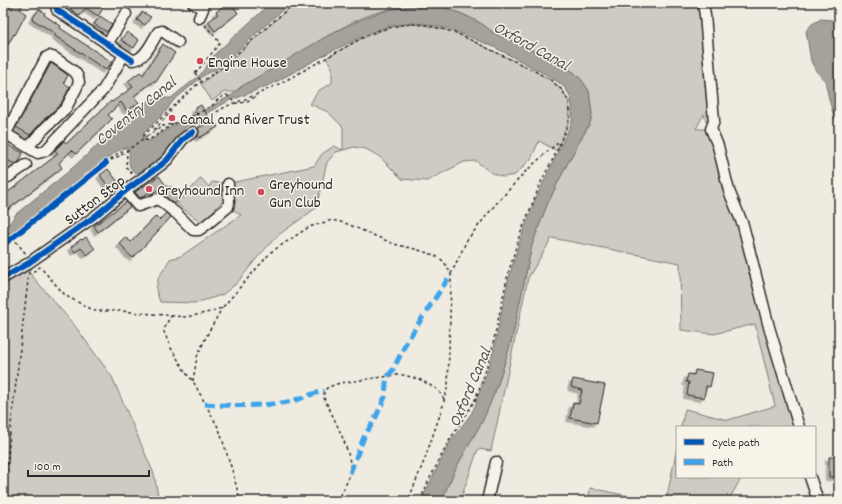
<svg xmlns="http://www.w3.org/2000/svg" width="842" height="504" font-family="Dekko,sans-serif">
<defs>
<filter id="shadow"><feDropShadow dx="-3.5" dy="3.5" stdDeviation="0" flood-color="#0004"/></filter>
</defs>
<rect width="100%" height="100%" fill="#efebe0"/>
<filter id="ink" filterUnits="userSpaceOnUse"><feTurbulence type="fractalNoise" baseFrequency=".025" numOctaves="2"/><feDisplacementMap in="SourceGraphic" scale="8" xChannelSelector="R" yChannelSelector="G"/><feConvolveMatrix kernelMatrix="1 2 1 2 8 2 1 2 1" color-interpolation-filters="sRGB"/></filter>
<g filter="url(#ink)">
<g fill="#cfcbc2" stroke="#7d7b76">
<path d="M295 3H701L711 115 706 121 704 114 696 129H711L798 424 793 427H681L685 409 728 420 775 406 755 324 714 334 681 330 680 263 552 238 528 278 491 451 478 449 460 501H441L457 466 483 420 497 387 512 339 532 245 547 205 565 168 590 123 592 114 589 91 581 79 576 74 560 63 506 38C495 36 491 30 482 24 470 17 457 11 443 8 418 3 384 8 362 18 341 27 322 39 303 51 283 63 262 75 242 86L234 92H224L212 101 201 84 223 67Z"/>
<path d="M413 24 425 25 454 32 535 71 552 81 563 91 566 97 569 102 570 111 569 121 557 151 539 141 531 159 515 175 503 177 490 172 476 161 464 162 427 181 402 179 380 157 366 149 354 147 336 152 327 162 316 208 277 236 257 258 237 283 222 295 195 303 160 302 156 290 158 279 170 259 181 256 241 215 222 202 202 223 177 204 201 178 209 187 212 182 219 183 235 182 314 166 322 154 334 146 343 150V127L328 112 310 104 318 91 332 83V67L326 58C355 42 379 26 413 24Z"/>
<polygon points="28,271 75,326 112,377 154,474 159,501 3,501 3,285"/>
<polygon points="677,448 677,477 742,477 728,501 666,501"/>
<polygon points="590,488 653,501 588,501"/>
</g>
<g fill="#a4a29a" stroke="#74726e">
<path d="M271 3H290L220 67 203 76 173 101 166 111 144 133 143 137 144 140 148 141 154 138 174 125 196 115 232 95 242 86C263 74 284 62 305 49 346 25 390 0 440 7 455 10 469 17 482 24 491 30 495 36 506 38L560 63 576 74 581 79 589 91 592 114 590 123 565 168 547 205 532 245 512 339 497 387 483 420 457 466 441 501H421L450 442 471 414 476 404V400L487 373 493 353 508 281 519 243 535 200 566 135 572 121V107L571 100 569 94 565 88 558 82 545 74 494 47 450 29 426 24 414 23 390 26 374 31 328 53 274 83 237 98H234L193 121 185 128 164 157 147 169 137 173C124 167 132 158 128 148 121 147 115 153 109 157L3 241V230L7 227 16 214 69 171 121 124 124 119 151 99 156 98H171L200 75 216 53Z"/>
<polygon points="821,19 832,20 839,29 839,134 830,103 825,81 816,71 811,61 806,31 812,24"/>
</g>
<g fill="#b8b5ae" stroke="#2b2b2b" filter="url(#shadow)">
<polygon points="15,3 24,3 20,9 26,14 15,35 14,34 3,53 3,20 6,14 4,13 9,7 11,9"/>
<polygon points="74,3 107,3 98,16 86,8 80,16 70,9"/>
<polygon points="227,3 231,3 238,13 215,31 208,22 218,14 216,12"/>
<polygon points="39,9 45,13 44,15 61,26 60,28 112,62 106,70 55,36 56,34 32,19"/>
<polygon points="142,12 151,17 145,25 137,20"/>
<polygon points="100,16 112,24 107,32 94,24"/>
<polygon points="127,32 139,40 134,48 121,40"/>
<polygon points="163,44 175,53 156,82 154,81 134,96 139,103 127,111 121,102 108,115 112,119 76,154 72,150 59,163 62,168 6,211 3,207 3,196 58,154 55,150 64,141 67,143 111,101 112,102 133,87 128,81 140,72 143,75"/>
<polygon points="51,63 68,75 64,83 70,87 61,104 46,118 45,118 43,121 30,135 16,127"/>
<polygon points="201,105 209,119 212,118 218,127 199,138 198,136 199,132 198,128 204,125 194,109"/>
<polygon points="8,145 23,153 19,162 15,164 3,158 3,156"/>
<polygon points="108,169 121,186 113,193 100,175"/>
<polygon points="159,176 168,188 170,186 179,199 175,204 167,198 160,188 152,194 151,194 150,192 140,198 135,192"/>
<polygon points="126,202 130,207 98,232 94,226"/>
<polygon points="166,213 171,217 133,258 124,250 125,249 119,243 125,237 131,242 156,216 159,220"/>
<polygon points="86,237 95,249 87,255 81,248 75,252 71,247 81,239 82,240"/>
<polygon points="695,370 713,373 710,387 706,386 704,398 687,395 689,382 686,382 688,374 694,375"/>
<polygon points="573,379 605,385 597,423 570,418 573,403 579,404 582,390 571,387"/>
<polygon points="829,457 837,457 837,471 839,471 839,477 829,477"/>
</g>
<g fill="none" stroke-linecap="round" stroke-linejoin="round">
<defs>
<g id="minor">
<path d="M57 3 56 4 57 10 132 60C144 61 152 42 158 32L162 31 178 42"/>
<polyline points="193,3 203,9 199,18"/>
<polyline points="703,3 705,15 714,121 711,129 718,146 729,191 743,225 769,327 799,427"/>
<polyline points="107,44 126,14"/>
<polyline points="3,132 34,151 38,153 45,151 103,90 124,55"/>
<polyline points="3,141 6,133 46,58 49,56 55,58 75,72 78,77 79,82 76,89 66,108 43,130 28,147"/>
<polyline points="3,175 8,177 26,165"/>
<polyline points="125,191 138,206 158,199 177,214 193,230 199,230 206,225 228,207 229,202 228,184"/>
<polyline points="3,278 27,264 94,217 129,188 161,165 167,160 183,139 193,132"/>
<polyline points="810,477 818,501"/>
<polyline points="487,501 496,462"/>
</g>
</defs>
<use href="#minor" stroke="#2b2b2b" stroke-width="13"/>
<g stroke="#2b2b2b" stroke-width="1.5" stroke-dasharray="3 3" stroke-linecap="butt">
<polyline points="195,73 198,70 220,43 205,25"/>
<polyline points="196,86 202,82"/>
<path d="M235 103C242 104 250 100 255 97"/>
<polyline points="173,124 149,140 146,140 144,137 144,135 195,86 221,68 294,3"/>
<polyline points="196,124 227,106 258,94 283,82 362,38 377,31 400,25 413,24 425,25 454,32 535,71 552,81 563,91 566,97 569,102 570,111 569,121 557,151 541,182 519,237 508,274 491,353 485,373 475,400 449,441 429,480 420,501"/>
<path d="M154 130C160 124 166 118 171 111"/>
<polyline points="147,136 163,126 173,124 197,114 213,105 215,102 225,95 227,95"/>
<polyline points="111,160 121,155"/>
<path d="M106 163C112 158 119 151 127 150V153L126 167 132 174"/>
<polyline points="3,229 14,239 26,254"/>
<polyline points="14,239 19,235"/>
<polyline points="33,271 34,271 40,267 66,296 95,311 120,311 186,317 206,313 222,308 271,252 309,227 332,220 345,223 394,244 415,249 434,255 442,260 446,265 451,274 451,283 448,385 442,409 424,461 408,501"/>
<polyline points="451,274 467,240 495,205 526,171 547,152 560,141"/>
<polyline points="172,315 166,324 164,332 171,348 186,373 193,381 219,429 233,473 240,501"/>
<polyline points="193,381 197,357 206,337 222,308"/>
<polyline points="4,501 10,433 29,272"/>
<path d="M338 501C342 492 348 482 350 472 353 453 332 415 324 398V391L328 387 340 383 397 375H404L421 380 438 390 444 399"/>
</g>
<use href="#minor" stroke="#f7f3e8" stroke-width="10"/>
<g stroke="#2b2b2b" stroke-width="1.5" stroke-dasharray="3 3" stroke-linecap="butt">
<polyline points="195,73 202,82"/>
<polyline points="227,95 235,103"/>
<polyline points="121,155 147,136"/>
</g>
<g stroke="#3ea3eb" stroke-width="5" stroke-dasharray="10 5" stroke-linecap="butt">
<path d="M205 404C233 406 264 407 292 401 303 398 313 393 324 391"/>
<polyline points="350,473 364,437 375,419 385,397 386,383 387,377 393,370 407,341 451,274"/>
</g>
<defs>
<g id="cycleway">
<polyline points="57,3 56,4 57,10 132,60"/>
<polyline points="3,245 106,163"/>
<polyline points="3,278 27,264 94,217 129,188 161,165 167,160 183,139 193,132"/>
</g>
</defs>
<use href="#cycleway" stroke="#f7f3e8" stroke-width="8"/>
<use href="#cycleway" stroke="#0057b8" stroke-width="6"/>
</g>
</g>
<g fill="#d1495b" stroke="#f7f3e8" stroke-width="1.5">
<circle cx="200" cy="61" r="4"/>
<circle cx="172" cy="118" r="4"/>
<circle cx="149" cy="189" r="4"/>
<circle cx="261" cy="192" r="4"/>
</g>
<g text-anchor="middle" stroke-width="3" stroke-linejoin="round" paint-order="stroke">
<g font-size="16" fill="#2b2b2b" stroke="#f7f3e8" text-anchor="start">
<text x="208" y="67">Engine House</text>
<text x="180" y="124">Canal and River Trust</text>
<text x="269" y="189">Greyhound<tspan x="269" dy="18">Gun Club</tspan></text>
<text x="157" y="195">Greyhound Inn</text>
</g>
<g font-size="16" fill="#2b2b2b" stroke="#f7f3e8">
<text transform="translate(94 199) rotate(-37)" y="6">Sutton Stop</text>
</g>
<g font-size="17" font-style="italic" fill="#555552" stroke="#f7f3e8">
<text transform="translate(532 45) rotate(29)" y="6">Oxford Canal</text>
<text transform="translate(135 110) rotate(-39)" y="6">Coventry Canal</text>
<text transform="translate(469 387) rotate(-67)" y="6">Oxford Canal</text>
</g>
</g>
<rect width="842" height="504" fill="none" stroke="#f7f3e8" stroke-width="16"/>
<rect x="8" y="8" width="826" height="488" fill="none" stroke="#2b2b2b" stroke-width="1.5" filter="url(#ink)"/>
<rect x="676" y="426" width="140" height="52" fill="#f7f3e8" stroke="#a5a39c"/>
<rect x="684" y="439" width="20" height="6" fill="#0057b8" stroke="#a5a39c"/>
<text x="712" y="446" font-size="12" fill="#2b2b2b">Cycle path</text>
<rect x="684" y="459" width="20" height="6" fill="#3ea3eb" stroke="#a5a39c"/>
<text x="712" y="466" font-size="12" fill="#2b2b2b">Path</text>
<path d="M28 470v6h121v-6" fill="none" stroke="#2b2b2b" stroke-width="2"/>
<text x="34" y="470" font-size="12" fill="#2b2b2b" stroke="#f7f3e8" stroke-width="3" paint-order="stroke">100 m</text>
</svg>
